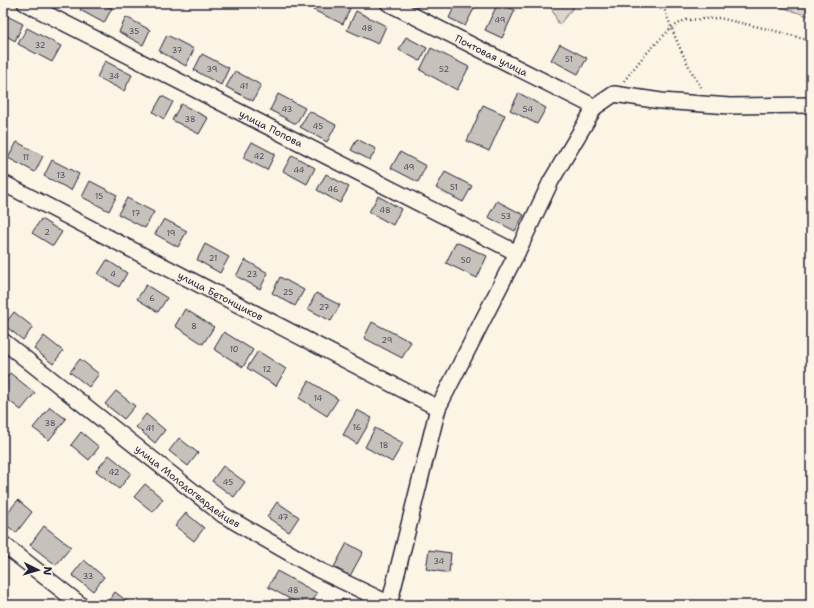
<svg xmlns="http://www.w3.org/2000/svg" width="814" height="608" font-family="'Shantell Sans',sans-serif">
<rect width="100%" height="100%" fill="#fcf5e5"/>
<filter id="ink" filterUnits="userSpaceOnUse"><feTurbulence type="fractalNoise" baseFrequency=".025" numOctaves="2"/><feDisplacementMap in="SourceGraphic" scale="8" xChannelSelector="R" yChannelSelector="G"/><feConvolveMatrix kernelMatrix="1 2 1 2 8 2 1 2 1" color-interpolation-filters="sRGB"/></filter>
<g filter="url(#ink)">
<g fill="#dcd6cc" stroke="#7f7c84">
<polygon points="549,3 577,3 559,25"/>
<polygon points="769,3 811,3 811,17"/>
</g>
<g fill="#c6c1bb" stroke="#22223b">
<polygon points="84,3 101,3 112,8 104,23 80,10"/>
<polygon points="316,3 346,3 351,6 343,24 313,10"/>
<polygon points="456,3 477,3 465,26 449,18"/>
<polygon points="498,3 515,10 502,38 485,30"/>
<polygon points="356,11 386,26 378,44 347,30"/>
<polygon points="3,14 23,24 15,41 3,34"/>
<polygon points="126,17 150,30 143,45 119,32"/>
<polygon points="27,28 61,46 52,62 18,44"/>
<polygon points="167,35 194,49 186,66 159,51"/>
<polygon points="406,37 427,48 420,61 399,50"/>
<polygon points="560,44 587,58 578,74 551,60"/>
<polygon points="431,48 469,67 457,90 420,70"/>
<polygon points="202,54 229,68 221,85 194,70"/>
<polygon points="105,61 132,75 124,91 97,77"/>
<polygon points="235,71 261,85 253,101 226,87"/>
<polygon points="519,93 546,108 537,124 510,110"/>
<polygon points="278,94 305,108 296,124 270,110"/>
<polygon points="162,96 173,102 164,119 153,112"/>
<polygon points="181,104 208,118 199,134 172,120"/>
<polygon points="483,105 505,115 489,151 467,141"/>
<polygon points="309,111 336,125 327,142 300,127"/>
<polygon points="357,139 376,149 370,160 351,150"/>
<polygon points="17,142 43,156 35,172 8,158"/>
<polygon points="252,142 275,154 267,170 243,158"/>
<polygon points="400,152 426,166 418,182 391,168"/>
<polygon points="292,155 315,168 307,184 283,171"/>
<polygon points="52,160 79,174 71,190 44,176"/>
<polygon points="445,172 472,186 463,202 436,188"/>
<polygon points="326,174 349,187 340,203 317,190"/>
<polygon points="90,181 117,195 109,211 82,197"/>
<polygon points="378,196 401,209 393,225 369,212"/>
<polygon points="127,198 154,212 145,228 118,214"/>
<polygon points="497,201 524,215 515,231 488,217"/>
<polygon points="41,219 62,232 53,246 32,233"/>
<polygon points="164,219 187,231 178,247 155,234"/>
<polygon points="456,242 487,256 477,278 446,263"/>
<polygon points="205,244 229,257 220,273 197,260"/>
<polygon points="107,260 127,273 119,287 98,274"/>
<polygon points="245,260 268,273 260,289 236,276"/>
<polygon points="280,277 304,290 295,306 272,293"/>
<polygon points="146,285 167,298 158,312 137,299"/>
<polygon points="316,293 340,305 331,321 308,309"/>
<polygon points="185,309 214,327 203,344 175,326"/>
<polygon points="14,312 33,327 23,340 4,325"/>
<polygon points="372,322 411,342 402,358 364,338"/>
<polygon points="224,332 253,350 243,367 214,349"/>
<polygon points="44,336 63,351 53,364 34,349"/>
<polygon points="258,351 286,369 276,386 247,368"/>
<polygon points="80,359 99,374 89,387 70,372"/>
<polygon points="10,373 35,393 21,410 3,396 3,382"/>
<polygon points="309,381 338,399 327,416 299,398"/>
<polygon points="116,391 135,406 124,419 105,404"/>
<polygon points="50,407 66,419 49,440 33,428"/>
<polygon points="357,410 372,418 357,444 343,435"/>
<polygon points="146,414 165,430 155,443 136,427"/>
<polygon points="375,428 403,443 392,462 365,447"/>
<polygon points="81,432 99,447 89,460 71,445"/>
<polygon points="179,438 198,453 188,466 169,451"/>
<polygon points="109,455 131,473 119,489 96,471"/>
<polygon points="223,466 245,482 234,497 212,481"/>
<polygon points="145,484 163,499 153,512 134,497"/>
<polygon points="18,500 32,512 16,533 3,522 3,518"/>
<polygon points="277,502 299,517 289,532 267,517"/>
<polygon points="186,513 204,528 194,541 175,526"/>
<polygon points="44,526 71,547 56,565 30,545"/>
<polygon points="347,543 363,552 350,576 334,567"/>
<polygon points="429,550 451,553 449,573 426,569"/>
<polygon points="84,560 104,577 93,591 72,575"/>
<polygon points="277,571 317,593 311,605 301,605 268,587"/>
<polygon points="115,592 132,605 105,605"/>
<polygon points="342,599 354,605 339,605"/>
</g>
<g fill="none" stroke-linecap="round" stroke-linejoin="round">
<defs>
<g id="street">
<path id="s1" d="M25 3 517 253"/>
<path id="s2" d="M388 3 595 107"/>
<path id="s3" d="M3 183 438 408"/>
<path id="s4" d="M3 341 223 515 319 570 390 604"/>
<polyline points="3,544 81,605"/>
<polyline points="389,605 438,408 517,253 551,181 595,107 614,94 661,101 730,106 811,105"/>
</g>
</defs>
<use href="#street" stroke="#22223b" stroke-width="18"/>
<g stroke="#22223b" stroke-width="2.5" stroke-dasharray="1 3" stroke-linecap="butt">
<path d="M662 3C673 33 685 63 702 89"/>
<polyline points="624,81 643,57 671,28 685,20 719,18 772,30 811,41"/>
</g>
<use href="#street" stroke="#fcf5e5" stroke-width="15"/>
</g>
</g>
<g text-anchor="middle" stroke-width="4" stroke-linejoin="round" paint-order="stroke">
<g font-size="8" fill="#4b4a5b">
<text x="500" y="23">49</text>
<text x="367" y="31">48</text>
<text x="134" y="34">35</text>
<text x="40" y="48">32</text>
<text x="177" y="53">37</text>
<text x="569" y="62">51</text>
<text x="212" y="72">39</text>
<text x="444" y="72">52</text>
<text x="114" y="79">34</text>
<text x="244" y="89">41</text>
<text x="287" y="112">43</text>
<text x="528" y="112">54</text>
<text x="190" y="122">38</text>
<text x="318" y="129">45</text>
<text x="259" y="159">42</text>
<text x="26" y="160">11</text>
<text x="409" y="170">49</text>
<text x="299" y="173">44</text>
<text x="61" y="178">13</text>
<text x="454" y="190">51</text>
<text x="333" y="192">46</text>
<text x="99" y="199">15</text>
<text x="385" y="213">48</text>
<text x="136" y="216">17</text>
<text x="506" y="219">53</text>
<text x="47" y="235">2</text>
<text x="171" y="236">19</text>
<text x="213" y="261">21</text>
<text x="466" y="263">50</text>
<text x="113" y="277">4</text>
<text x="252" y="277">23</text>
<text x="288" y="295">25</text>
<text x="152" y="301">6</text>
<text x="324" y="310">27</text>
<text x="194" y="329">8</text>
<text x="387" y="343">29</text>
<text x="234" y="352">10</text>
<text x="267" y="372">12</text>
<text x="318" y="401">14</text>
<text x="50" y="426">38</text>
<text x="357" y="430">16</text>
<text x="150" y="431">41</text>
<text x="384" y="448">18</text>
<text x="114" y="475">42</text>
<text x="228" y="485">45</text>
<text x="283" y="520">47</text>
<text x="439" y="564">34</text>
<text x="88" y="579">33</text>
<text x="293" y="593">48</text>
</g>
<g font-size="10" fill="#22223b" stroke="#fcf5e5">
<text dy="4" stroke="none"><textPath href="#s2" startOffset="116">Почтовая улица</textPath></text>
<text dy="4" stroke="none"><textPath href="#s1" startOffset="276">улица Попова</textPath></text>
<text dy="4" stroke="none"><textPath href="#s3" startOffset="245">улица Бетонщиков</textPath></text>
<text dy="4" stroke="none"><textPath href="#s4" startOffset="235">улица Молодогвардейцев</textPath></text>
</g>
</g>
<rect width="814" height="608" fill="none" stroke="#fcf5e5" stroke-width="16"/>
<rect x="8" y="8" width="798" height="592" fill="none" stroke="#22223b" stroke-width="1.5" filter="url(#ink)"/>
<g transform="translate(38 570) rotate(95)" stroke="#fcf5e5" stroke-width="3" paint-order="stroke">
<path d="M0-3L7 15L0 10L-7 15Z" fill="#22223b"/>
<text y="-6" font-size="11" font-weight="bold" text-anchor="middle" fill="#22223b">N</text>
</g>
</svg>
